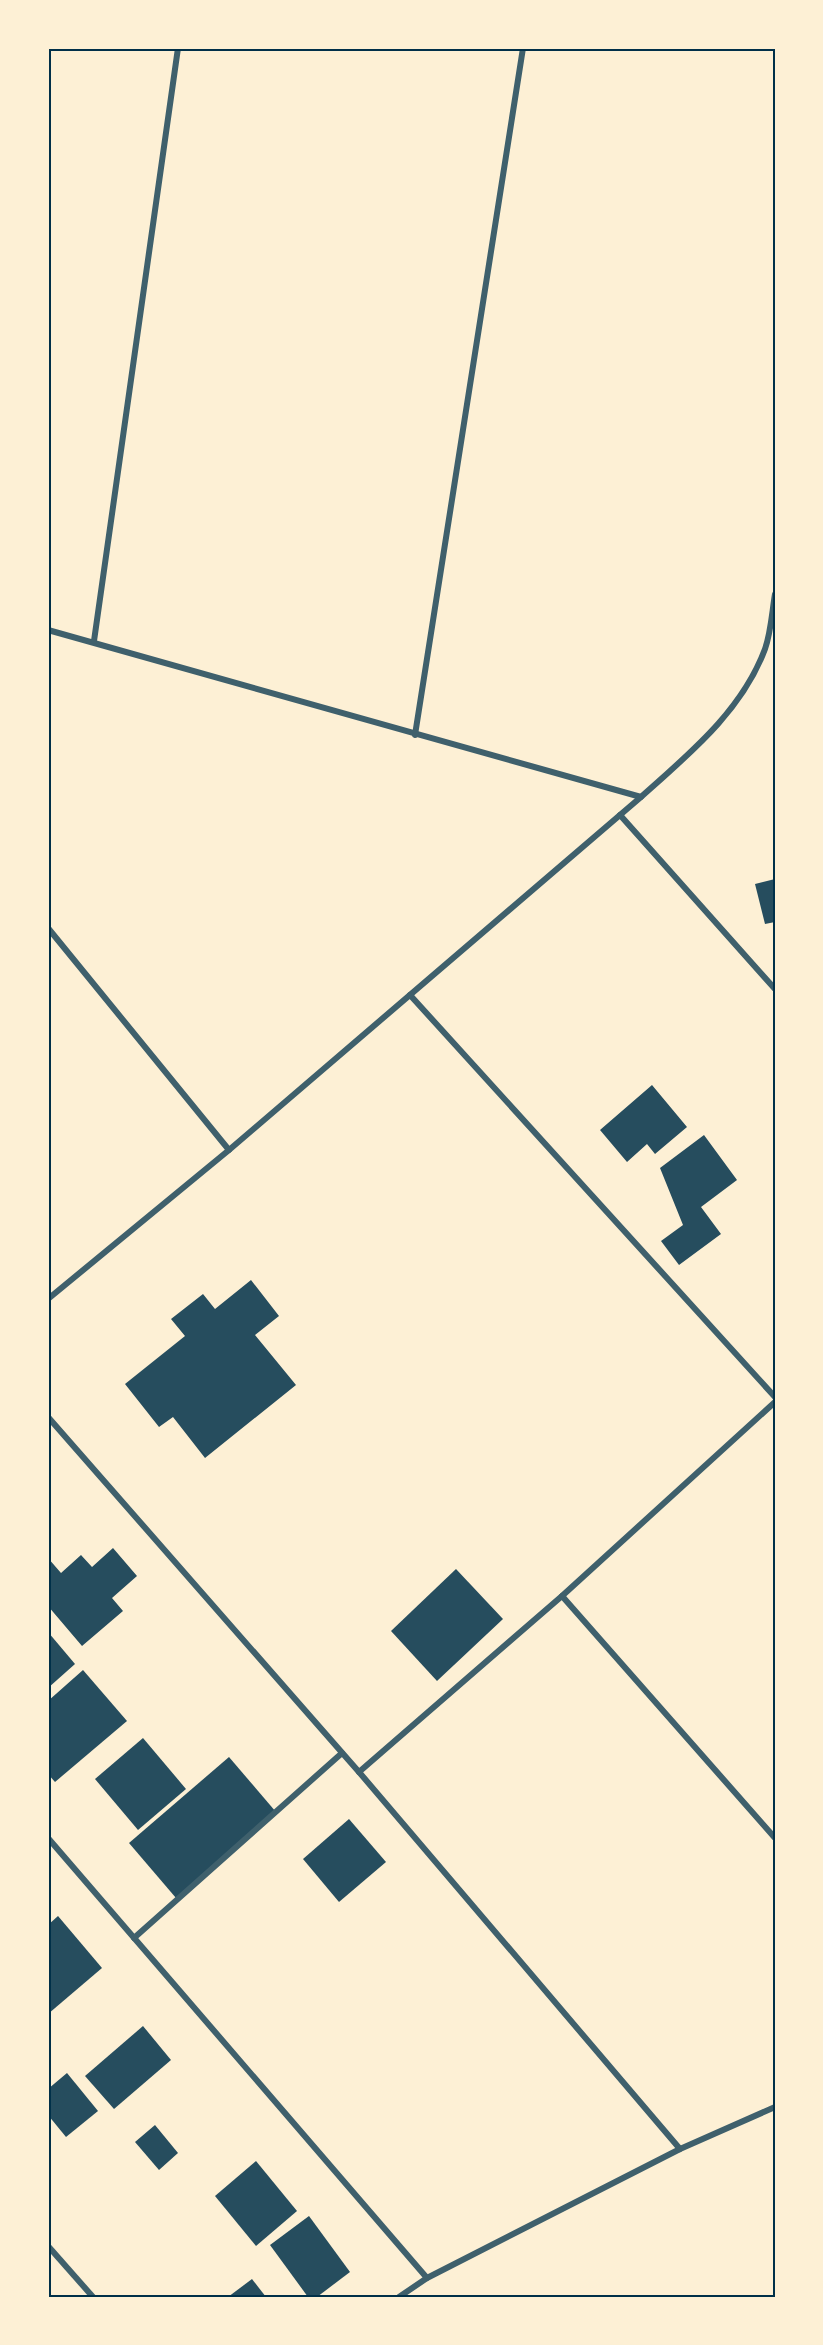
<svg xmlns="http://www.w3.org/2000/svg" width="823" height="2345" font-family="'Asap Condensed',sans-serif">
<rect width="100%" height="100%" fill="#fdf0d5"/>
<g fill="#264d5e">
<polygon points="775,879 775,922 765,924 755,884"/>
<polygon points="652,1085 687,1127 655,1154 647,1144 627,1162 600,1130"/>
<polygon points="704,1135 737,1180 701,1207 721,1234 679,1265 661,1241 683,1225 660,1168"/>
<polygon points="251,1280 279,1316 255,1335 296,1385 205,1458 173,1417 159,1427 125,1384 185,1336 171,1319 203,1294 215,1309"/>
<polygon points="113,1548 137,1576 112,1598 123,1611 82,1646 48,1606 48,1558 61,1573 81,1555 92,1567"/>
<polygon points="456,1569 503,1619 437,1681 391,1631"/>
<polygon points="48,1632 75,1664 48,1688"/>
<polygon points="83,1670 127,1721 55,1782 48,1774 48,1701"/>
<polygon points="143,1738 186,1789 138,1830 95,1779"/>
<polygon points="229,1757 276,1812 176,1898 129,1843"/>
<polygon points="349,1819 386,1862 339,1902 303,1859"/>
<polygon points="58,1916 102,1968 48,2014 48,1925"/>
<polygon points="143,2026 171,2060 114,2109 85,2076"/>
<polygon points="67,2073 98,2111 66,2137 48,2115 48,2089"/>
<polygon points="155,2125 178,2153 159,2170 135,2142"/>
<polygon points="256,2161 297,2211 256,2246 215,2196"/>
<polygon points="309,2216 350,2272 317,2297 308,2297 270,2245"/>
<polygon points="252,2279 266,2297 228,2297"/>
</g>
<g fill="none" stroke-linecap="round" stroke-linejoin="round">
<g stroke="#3f606c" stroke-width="6">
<path d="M48 630 641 797C689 754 742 711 765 649 771 632 772 612 775 594"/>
<polyline points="94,641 178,48"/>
<polyline points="415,735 523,48"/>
<polyline points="620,815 775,989"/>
<polyline points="48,928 229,1150"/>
<polyline points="410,995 775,1397"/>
<polyline points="48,1299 229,1150 641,797"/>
<polyline points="48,1417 359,1772 680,2149"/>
<polyline points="562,1596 775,1838"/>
<polyline points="359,1772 562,1596 775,1402"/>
<polyline points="48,1838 427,2278"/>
<polyline points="134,1938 342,1753"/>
<polyline points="48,2246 93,2297"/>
<polyline points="399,2297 427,2278 680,2149 775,2107"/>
</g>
</g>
<rect width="823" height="2345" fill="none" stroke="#fdf0d5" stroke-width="99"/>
<rect x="50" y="50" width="724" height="2246" fill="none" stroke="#003049" stroke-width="2"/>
</svg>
